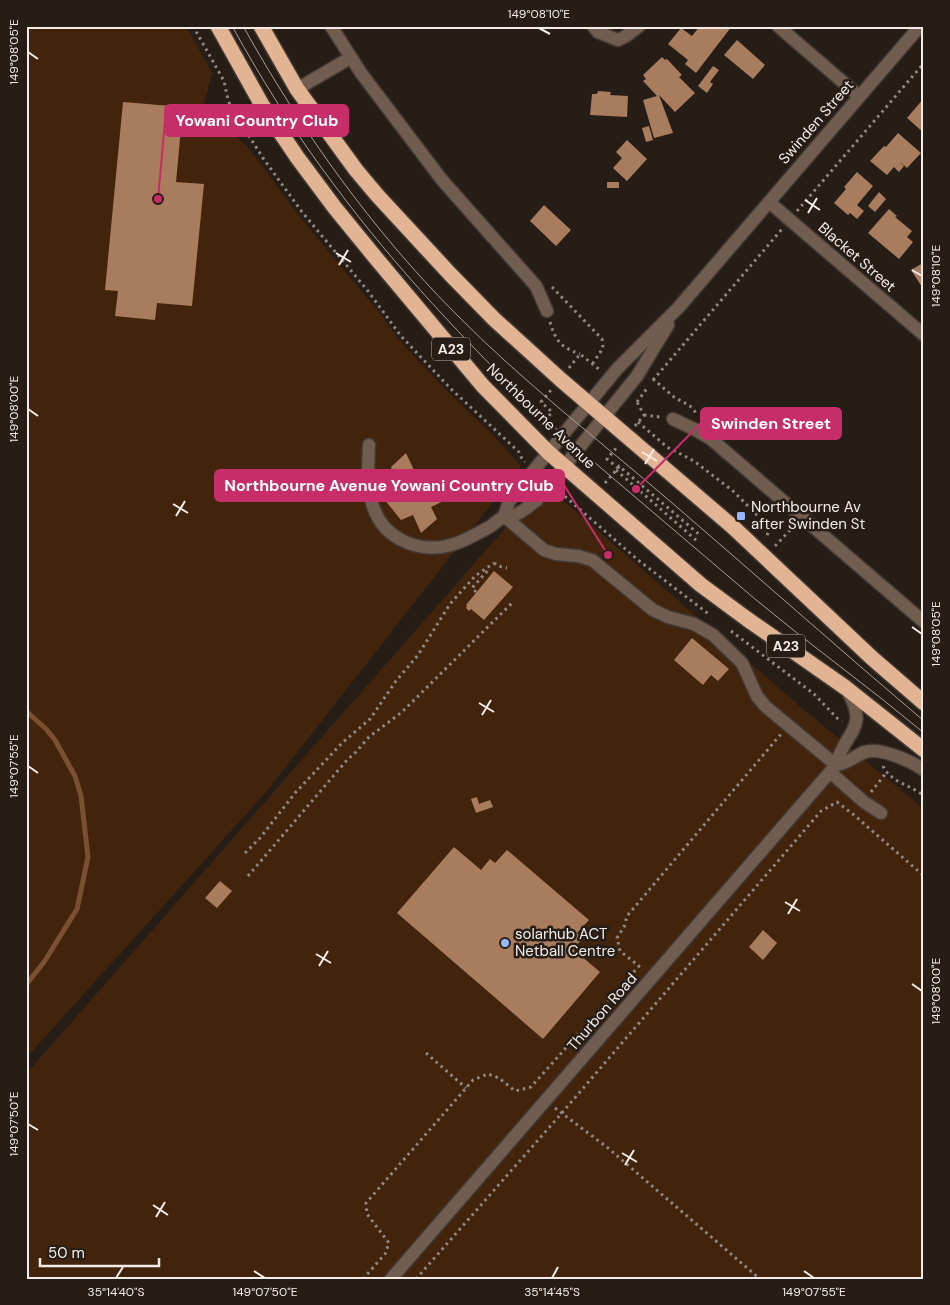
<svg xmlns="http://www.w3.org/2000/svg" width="950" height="1305" font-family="'DM Sans',sans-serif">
<rect width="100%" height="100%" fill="#261d17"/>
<g fill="#42240d">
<polygon points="26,26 186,26 212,73 204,104 251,151 299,216 379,312 399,340 442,386 493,435 521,466 267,791 26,1058"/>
<polygon points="544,484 803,709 924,809 924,1279 26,1279 26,1074"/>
</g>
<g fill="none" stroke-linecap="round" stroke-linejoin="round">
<polyline stroke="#795032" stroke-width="5" points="26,711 46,729 55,740 75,776 81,796 88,857 77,909 44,962 26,985"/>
</g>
<g fill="#a87c5d">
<polygon points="700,26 732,26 696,73 685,64 688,60 668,44 681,28 692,36"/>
<polygon points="737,40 765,65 753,79 724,55"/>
<polygon points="662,57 665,60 667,59 682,75 679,77 695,93 675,112 659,95 673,133 654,138 643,100 657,96 643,81 646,79 643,75"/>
<polygon points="713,66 719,70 710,82 713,84 707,93 698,86"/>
<polygon points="598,91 611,92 610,95 628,96 627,117 590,115 592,94 597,94"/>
<polygon points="924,98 924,133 907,118"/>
<polygon points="123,102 183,107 176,182 204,184 192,306 157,303 155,320 115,316 118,291 105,290"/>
<polygon points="649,126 653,140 646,142 642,128"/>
<polygon points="898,133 921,153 907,168 899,161 904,166 899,172 894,167 887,175 870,161 884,146 886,147"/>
<polygon points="627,140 647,159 627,181 613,168 622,158 616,152"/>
<polygon points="857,172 873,186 857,205 864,211 857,219 850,213 848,215 834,203 846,189 844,187"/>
<rect x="607" y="182" width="12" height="6"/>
<polygon points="879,192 886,199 875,212 868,206"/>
<polygon points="544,205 571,230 556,246 530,221"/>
<polygon points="889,209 897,216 895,217 912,231 907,237 913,242 899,259 868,233"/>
<polygon points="923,263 924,286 922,287 911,270"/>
<polygon points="406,453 420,483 450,469 467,490 431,507 437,519 421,533 413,515 401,520 384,499 401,492 391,467"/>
<polygon points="494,571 513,587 484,620 471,609 469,611 466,608 467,606 466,605"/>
<polygon points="692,638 729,669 718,681 711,675 703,685 674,660"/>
<polygon points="477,797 479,804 490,800 493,807 476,813 471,799"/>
<polygon points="454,847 481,870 490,859 495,863 507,850 589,920 577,933 583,938 573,949 600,972 543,1039 397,913"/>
<polygon points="220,881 232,891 217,908 205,898"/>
<polygon points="763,930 777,943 763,960 749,947"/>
</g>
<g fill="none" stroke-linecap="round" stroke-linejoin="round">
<defs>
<g id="minor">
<polyline points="331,26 361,73 442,180 536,286 547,311"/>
<polyline points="593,26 598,32 618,40 626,36 639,26"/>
<polyline points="778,26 859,96"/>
<polyline points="297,89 350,58"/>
<polyline points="769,202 924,335"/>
<polyline points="673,419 694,429 711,439 924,622"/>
<path d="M369 445C367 483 365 526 408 543 424 549 441 549 457 543 469 539 480 532 491 526 495 523 499 519 504 517 507 515 511 516 515 515 523 512 530 505 537 500L637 376 668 325"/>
<polyline points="504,516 509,502 516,492 617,369 679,307 920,26"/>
<polyline points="504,516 544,550 556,554 578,556 592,560 653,610 668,617 694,624 713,635 742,663 757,696 765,706 836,765"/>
<path d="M836 765C849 763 854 756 865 752 880 747 911 761 924 770"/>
<polyline points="830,772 864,802 881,813"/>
<path d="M391 1279 836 765C845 730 870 730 847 690"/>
</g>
<g id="highway">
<polyline points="218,26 262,105 297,157 335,208 375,257 483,386 548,452 701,585 747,619 846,688 924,750"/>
<polyline points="261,26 297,89 356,170 377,195 450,274 494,319 560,379 733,527 872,658 924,703"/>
</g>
</defs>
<use href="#minor" stroke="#433a34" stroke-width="15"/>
<use href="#highway" stroke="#433a34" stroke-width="18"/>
<g stroke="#918984" stroke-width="3" stroke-dasharray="2.5 4" stroke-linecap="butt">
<polyline points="193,26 224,81 228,100 232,109 263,158 302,212 368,291 401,336 450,388 519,452 522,459 525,462"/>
<polyline points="797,211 924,63"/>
<polyline points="552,287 602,339 603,348 593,363"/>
<path d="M550 322C556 342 561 347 580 354"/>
<polyline points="569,368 580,354 600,370"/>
<polyline points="653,379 674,397 690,406 697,414"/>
<polyline points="653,380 782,229"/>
<polyline points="637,402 648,387"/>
<polyline points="644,415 660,417"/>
<polyline points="638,422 667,447 694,461 733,491 770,528 766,538"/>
<polyline points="541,426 552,412 541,402 551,390"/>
<polyline points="635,426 644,415 637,402"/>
<polyline points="618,468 619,466 701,536"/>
<polyline points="616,470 697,541"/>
<polyline points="605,483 618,468 607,459 618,446"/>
<polyline points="560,492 638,560 710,615"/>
<polyline points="775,546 794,526"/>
<polyline points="494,563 498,566 507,568"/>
<polyline points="476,592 472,588 490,568"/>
<polyline points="731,631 814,694 838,719 842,721"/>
<path d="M883 766C890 782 911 785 924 796"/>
<polyline points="871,792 886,773"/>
<polyline points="245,853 260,838 295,793 342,743 370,719 396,681 418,655 450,604 475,576 494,563"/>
<polyline points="248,876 347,760 356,752 369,737 402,712 513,602"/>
<polyline points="426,1053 466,1088"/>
<polyline points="555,1108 608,1148 760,1279"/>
<polyline points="363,1279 385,1254 389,1243 367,1214 366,1203 473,1080 488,1074 499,1078 515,1091 531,1087 639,966 620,951 617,938 624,927 627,916 781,734"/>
<polyline points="416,1279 561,1114 821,811 837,802 854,815 924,876"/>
</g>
<use href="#minor" stroke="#705d50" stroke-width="12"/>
<use href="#highway" stroke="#e3b494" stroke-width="15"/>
<g stroke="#a69e99" stroke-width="1">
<path d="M232 26C263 82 297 136 335 186 395 267 467 343 539 413 572 444 607 473 641 502 679 534 717 567 755 599 810 645 869 687 924 733"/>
<path d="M243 26C301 130 372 230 456 314 523 382 599 440 671 502 756 575 839 649 924 721"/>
</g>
</g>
<path fill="none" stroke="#f3ece8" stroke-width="2" d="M539 28 550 34M28 52 38 59M805 200 820 210M808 213 817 198M336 253 351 262M339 265 348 250M912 270 922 276M28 409 38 416M642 452 657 461M645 464 654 449M173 504 188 513M176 516 185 501M912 627 922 634M479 703 494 712M482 715 491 700M28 766 38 773M785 902 800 911M788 914 797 899M316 954 331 963M319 966 328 951M912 984 922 991M28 1124 38 1130M622 1153 637 1162M625 1165 634 1150M153 1205 168 1215M156 1217 165 1202M254 1271 265 1278M804 1271 814 1278M116 1278 123 1267M552 1278 558 1267"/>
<g fill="#97b6fd" stroke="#261d17" stroke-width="2">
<rect x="736" y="511" width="10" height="10" rx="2.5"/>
<circle cx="505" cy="943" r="5"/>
</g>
<g text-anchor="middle" stroke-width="5" stroke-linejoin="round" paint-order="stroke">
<g fill="#261d17" stroke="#b6aea9" stroke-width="1">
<rect x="432" y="337.5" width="38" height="23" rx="4"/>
<rect x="767" y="634.5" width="38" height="23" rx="4"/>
</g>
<g font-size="14" font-weight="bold" fill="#f3ece8">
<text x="451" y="354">A23</text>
<text x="786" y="651">A23</text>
</g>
<g font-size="15" fill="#f3ece8" stroke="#261d17">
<text transform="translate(816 122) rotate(-49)" y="5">Swinden Street</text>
<text transform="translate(857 257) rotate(41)" y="5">Blacket Street</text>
<text transform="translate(541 416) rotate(44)" y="5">Northbourne Avenue</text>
<text transform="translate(602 1012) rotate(-49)" y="5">Thurbon Road</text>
</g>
<g font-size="15" fill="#f3ece8" stroke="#261d17" text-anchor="start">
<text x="751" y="512">Northbourne Av<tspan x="751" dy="17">after Swinden St</tspan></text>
<text x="515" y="939">solarhub ACT<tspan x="515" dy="17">Netball Centre</tspan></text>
</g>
</g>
<path fill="none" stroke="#c72d69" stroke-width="2" d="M158 199L165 121M636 489L701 423M608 555L564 485"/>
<g fill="#c72d69" stroke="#261d17" stroke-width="2">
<circle cx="158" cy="199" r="5"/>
<circle cx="636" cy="489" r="5"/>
<circle cx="608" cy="555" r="5"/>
</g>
<g fill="#c72d69" stroke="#c72d69" stroke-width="2">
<rect x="165" y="105" width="183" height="31" rx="5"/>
<rect x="701" y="408" width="140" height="31" rx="5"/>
<rect x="215" y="470" width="349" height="31" rx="5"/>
</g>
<g font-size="16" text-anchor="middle" font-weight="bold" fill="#fff">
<text x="257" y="126">Yowani Country Club</text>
<text x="771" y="429">Swinden Street</text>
<text x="389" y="491">Northbourne Avenue Yowani Country Club</text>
</g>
<rect width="950" height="1305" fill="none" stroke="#261d17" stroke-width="55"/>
<path d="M40 1258v8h119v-8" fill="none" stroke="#f3ece8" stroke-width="2.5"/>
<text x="48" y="1258" font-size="15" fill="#f3ece8" stroke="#261d17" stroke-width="4" paint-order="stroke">50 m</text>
<rect x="28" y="28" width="894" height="1250" fill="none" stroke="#f3ece8" stroke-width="2"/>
<g font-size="12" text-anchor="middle" fill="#f3ece8">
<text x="539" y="18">149°08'10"E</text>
<text transform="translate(14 52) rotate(-90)" y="4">149°08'05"E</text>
<text transform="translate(936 276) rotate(-90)" y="4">149°08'10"E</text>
<text transform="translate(14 409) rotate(-90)" y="4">149°08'00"E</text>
<text transform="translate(936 634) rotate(-90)" y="4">149°08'05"E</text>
<text transform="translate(14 766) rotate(-90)" y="4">149°07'55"E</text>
<text transform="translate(936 991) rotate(-90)" y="4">149°08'00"E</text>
<text transform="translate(14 1124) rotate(-90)" y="4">149°07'50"E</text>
<text x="116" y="1296">35°14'40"S</text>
<text x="265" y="1296">149°07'50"E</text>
<text x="552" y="1296">35°14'45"S</text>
<text x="814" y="1296">149°07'55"E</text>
</g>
</svg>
